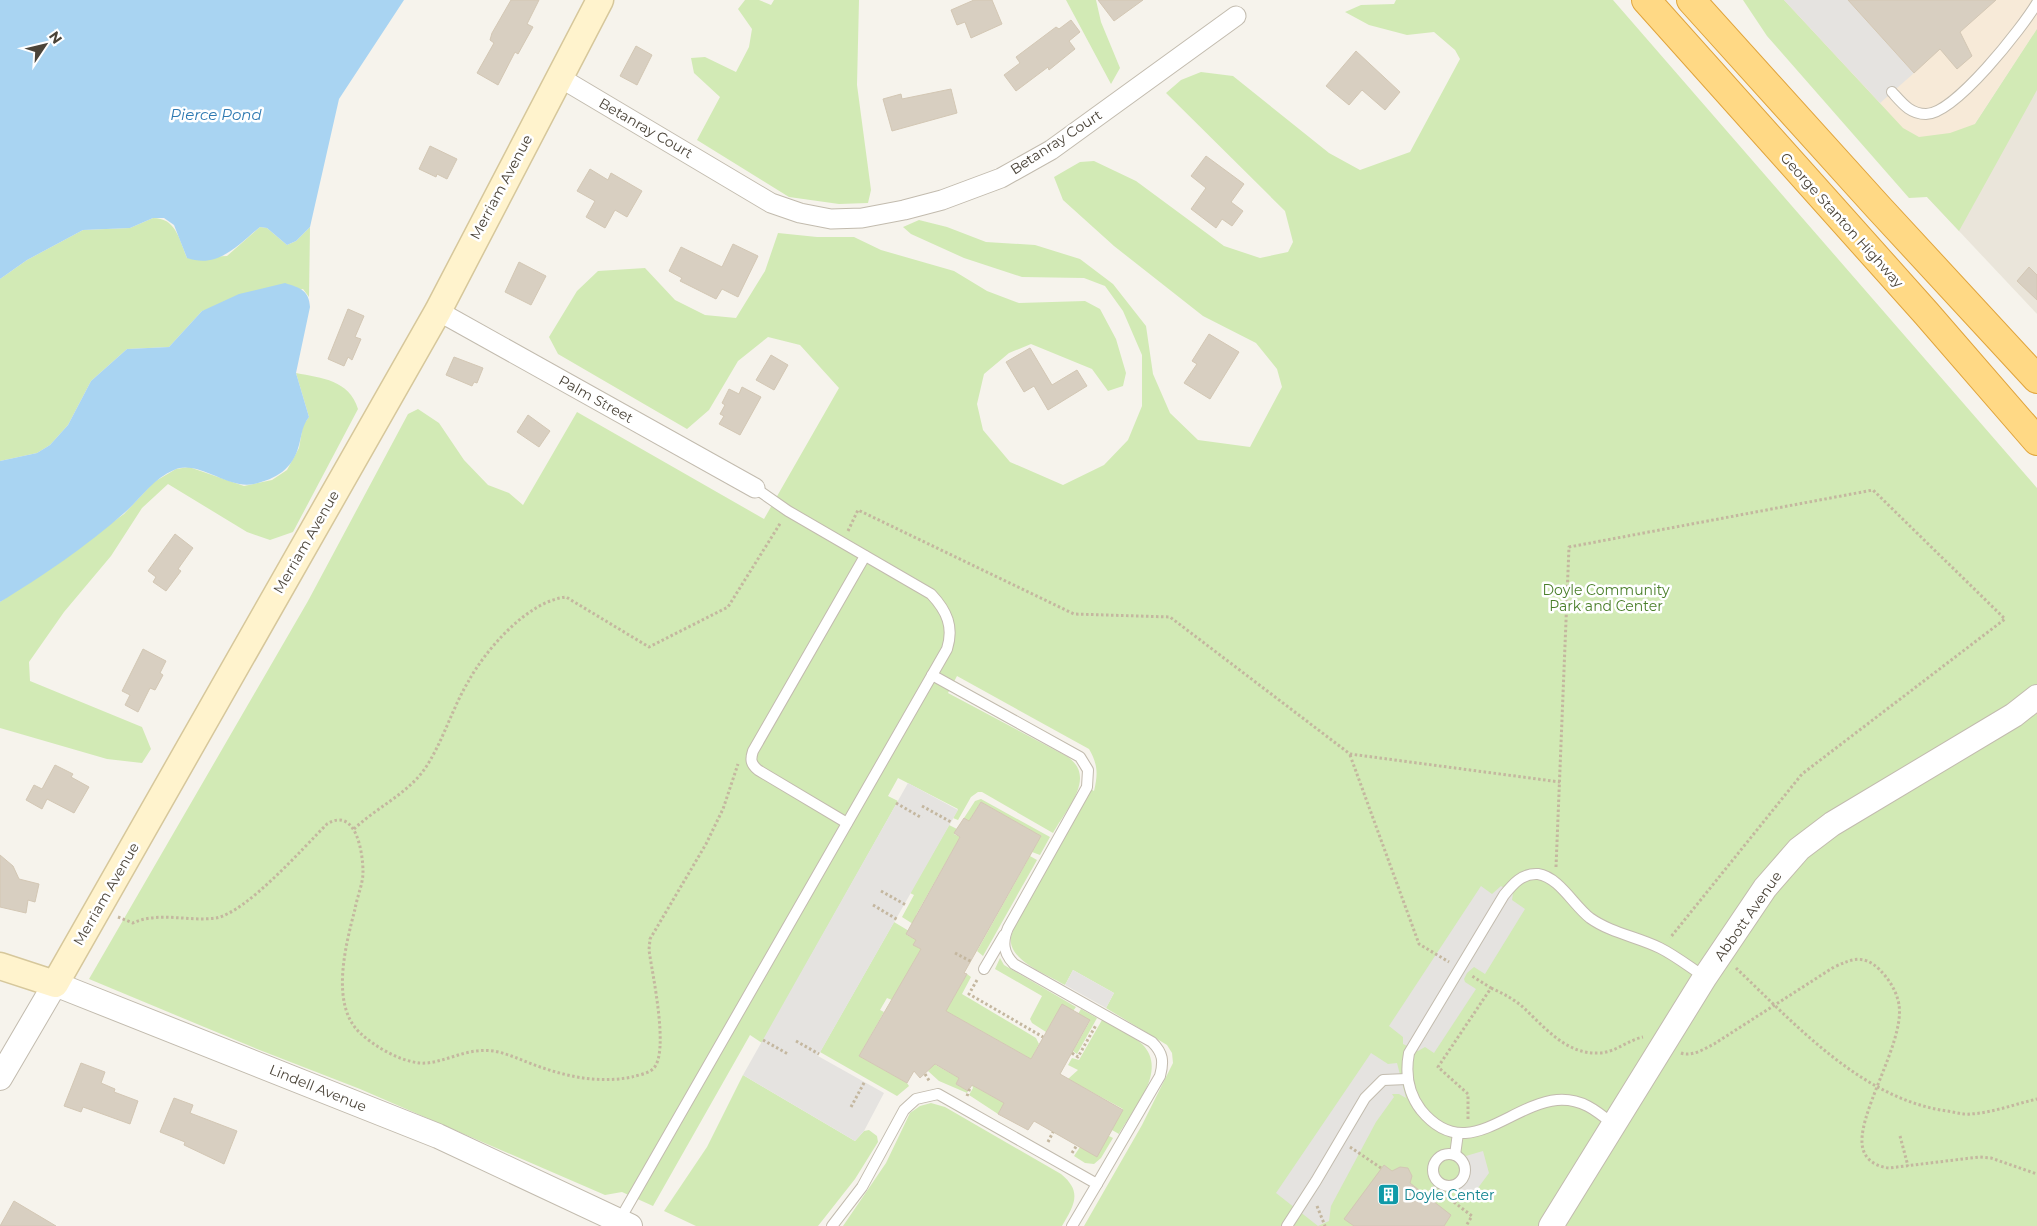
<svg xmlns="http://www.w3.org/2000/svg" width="2037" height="1226" font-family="Montserrat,sans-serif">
<rect width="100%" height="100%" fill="#f6f3ec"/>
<polygon fill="#eae5da" points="2037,29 2037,314 1927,197"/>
<polygon fill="#f7ead8" points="1757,0 2037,0 2037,29 1927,197"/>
<g fill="#d2eab5">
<polygon points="745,0 759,0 771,5 774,0 859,0 857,85 871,190 868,203 839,204 789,197 697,140 720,97 694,73 691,58 705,57 736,72 749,47 752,29 738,9"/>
<polygon points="1066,0 1096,0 1101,22 1120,68 1111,84"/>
<path d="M1396 0H1613L2037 488V1226H1084L1142 1125 1173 1063 1172 1053 1167 1045 1106 1008 1114 993 1073 970 1065 985C1047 974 1000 958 1013 931L1008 928 1087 787 1094 791C1098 775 1098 764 1089 749L957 676 948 693 1068 757C1097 778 1066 809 1053 833L982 792H978L971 797 958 820 953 818 958 809 898 778 888 796 898 801 762 1043 750 1035 653 1206 622 1192 605 1195 360 1089 257 1049 89 979 308 601 408 414 418 409 439 423 464 460 488 485 509 493 523 505 577 412 764 519 839 388 800 345 768 337 738 361 709 410 687 429 558 354 549 337 577 291 598 271 645 268 675 300 705 315 736 318 765 271 778 233 817 237H854L881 250 954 271 987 291 1019 303 1085 301 1100 309 1116 339 1126 373 1123 386 1108 391 1092 369 1031 344 1009 353 984 374 977 404 983 430 1010 462 1063 485 1104 465 1128 440 1142 406V355L1123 311 1105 286 1084 278 1022 277 964 258 911 234 903 227 919 220 947 227 986 242 1035 245 1080 259 1113 284 1146 326 1153 374 1170 413 1198 440 1250 447 1282 387 1277 369 1256 343 1203 316 1114 246 1063 200 1054 177 1080 162 1094 161 1136 181 1224 246 1260 258 1288 252 1293 242 1285 211 1166 93 1181 80 1201 72 1233 76 1329 153 1360 170 1410 152 1460 59 1455 50 1434 32 1407 35 1369 25 1345 12 1361 5 1394 4Z"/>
<polygon points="1743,0 1784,0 1903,128 1919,137 1950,133 1975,124 2037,29 2037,90 1959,231 1927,197 1909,198 1767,36"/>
<path d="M153 218C176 218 179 239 187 258L227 256 260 227 267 228 287 245 296 241 310 227 309 297 303 289 202 311 169 347 127 349 91 381 68 425 50 445 37 453 0 461V279L27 260 83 230 130 228Z"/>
<path d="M296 373C322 378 349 380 358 409L293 532 270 540 247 532 168 484 142 508 111 556 64 612 29 662 30 681 142 727 151 749 142 763 107 759 0 728V602L124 514 154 482 176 469 189 467 244 486 272 480 287 470 299 448 303 425 309 417Z"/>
<polygon points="981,799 1050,837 1040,855 1032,852 1041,836 981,802 969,821 964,818 975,801"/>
<polygon points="949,825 957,829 954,834 960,837 916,915 926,921 913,924 902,917 914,895 910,893"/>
<polygon points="1030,856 1037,860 983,956 977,951"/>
<polygon points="894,922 909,931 907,935 916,940 914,945 921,949 892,1000 887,998 880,1010 884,1012 859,1056 907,1083 909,1086 897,1096 820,1052"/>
<polygon points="1000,958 1004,965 1076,1007 1073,1011 1062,1005 1046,1032 1032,1023 1030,1019 1042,996 995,969"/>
<polygon points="967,974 971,977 962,994 1036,1038 1039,1044 1031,1059 946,1011"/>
<polygon points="1081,1009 1097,1018 1077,1054 1073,1051 1090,1021 1078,1014"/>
<path d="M1102 1020C1115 1027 1131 1034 1142 1044 1169 1071 1133 1109 1119 1134L1112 1130 1123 1109 1068 1079 1078 1070 1068 1065 1072 1058 1079 1060Z"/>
<polygon points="934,1064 959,1078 956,1084 968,1091 967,1093 939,1081 928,1071"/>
<polygon points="743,1075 855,1141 864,1131 869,1130 877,1136 878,1142 855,1179 818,1226 696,1226 664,1211 707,1147"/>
<polygon points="972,1085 1004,1103 998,1114 969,1095 973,1088"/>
<path d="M931 1103 945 1107 1061 1174C1083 1192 1074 1205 1062 1226H843L886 1163 910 1113 920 1106Z"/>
<polygon points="1109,1136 1113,1138 1101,1158 1094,1164 1085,1163 1074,1156 1080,1147"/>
</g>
<g fill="#e5e3e0">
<polygon points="1784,0 1848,0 1914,73 1880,103"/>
<polygon points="908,783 958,810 818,1056 884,1093 864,1131 855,1141 743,1075"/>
<polygon points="1481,886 1492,894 1501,886 1513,893 1512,900 1525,909 1485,974 1474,967 1467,973 1464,979 1465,982 1476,989 1434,1053 1425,1047 1418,1051 1403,1044 1403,1037 1389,1026"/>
<polygon points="1073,970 1114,993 1106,1008 1065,985"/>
<polygon points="1371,1053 1388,1064 1397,1063 1406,1098 1399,1094 1392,1094 1394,1097 1376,1122 1331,1206 1329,1221 1318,1226 1276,1193"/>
<polygon points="1483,1151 1489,1173 1475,1192 1464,1199 1456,1184 1464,1172 1459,1158"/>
</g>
<g fill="#a9d4f2">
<path d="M0 0H404L339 99 310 227 296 241 287 245 267 228 260 227C238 245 218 269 187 258L174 225 164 218H153L130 228 83 230 27 260 0 279Z"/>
<path d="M285 283C300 288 309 290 310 307L296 373 309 417C302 426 302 434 299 445 293 469 276 479 254 484 228 490 198 459 174 470 152 479 141 499 123 514 88 545 40 578 0 602V461L37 453 50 445 68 425 91 381 127 349 169 347 202 311 239 294Z"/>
</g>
<g fill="#d8cfc1" stroke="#d3c7b4">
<polygon points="511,0 539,0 527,24 533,27 518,54 515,52 498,85 477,73 494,43 490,40 492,33"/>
<polygon points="974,0 992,0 1002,24 971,38 965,22 957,25 951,10"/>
<polygon points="1098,0 1143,0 1114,21"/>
<polygon points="1848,0 1996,0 1960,32 1972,56 1957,69 1940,49 1914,73"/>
<polygon points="1071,20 1080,32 1069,41 1075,49 1049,70 1048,67 1016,91 1004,75 1020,63 1016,57 1056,27 1059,29"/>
<polygon points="636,46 652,55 637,85 620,76"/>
<polygon points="1356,51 1400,92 1385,110 1362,90 1349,105 1326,86"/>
<polygon points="951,89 957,113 892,131 883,99 901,94 902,99"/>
<polygon points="430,146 457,159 447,179 437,174 436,177 419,169"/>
<polygon points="1206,156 1244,184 1231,202 1243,211 1232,226 1222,219 1216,228 1191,209 1206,188 1191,176"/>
<polygon points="590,169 608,180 611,173 642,191 627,217 615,210 605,228 586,217 595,201 577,191"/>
<polygon points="733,244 758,256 738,297 722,289 716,299 680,281 682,278 669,271 681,247 722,267"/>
<polygon points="519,262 546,276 531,305 505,292"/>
<polygon points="2029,267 2037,275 2037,300 2017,281"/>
<polygon points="348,309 364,316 355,337 361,339 352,360 348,357 344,366 328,359"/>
<polygon points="1209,334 1239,352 1210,399 1184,383 1197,364 1192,361"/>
<polygon points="1030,348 1052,385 1077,370 1087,386 1048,410 1034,386 1024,392 1006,362"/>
<polygon points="771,355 788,365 774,390 756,380"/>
<polygon points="454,357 483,368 477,383 474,382 472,386 446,375"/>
<polygon points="742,387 761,397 740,435 719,424 724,416 720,414 725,405 722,403 729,389 739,394"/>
<polygon points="528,415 550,431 539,447 517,432"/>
<polygon points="175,534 193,548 178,569 181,571 166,591 153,582 156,577 148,571"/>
<polygon points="143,649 166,661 160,673 163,675 155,690 150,688 138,712 125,705 130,695 122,691"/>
<polygon points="55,765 73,774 71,777 89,787 74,813 47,799 42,809 26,800 34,785 42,789"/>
<polygon points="981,802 1041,836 964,973 967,974 946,1011 1031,1059 1062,1004 1090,1020 1060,1074 1123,1110 1097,1157 1034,1121 1028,1130 998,1114 1004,1103 972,1085 968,1091 956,1084 959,1078 935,1064 920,1078 914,1071 907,1083 859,1056 921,949 913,945 916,940 906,934 960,837 954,833 964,818 969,821"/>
<polygon points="0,855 13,866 19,879 39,884 35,902 28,900 26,913 0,907"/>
<polygon points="81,1063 105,1072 101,1083 115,1089 114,1092 138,1101 130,1124 83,1107 81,1112 64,1106"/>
<polygon points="174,1098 193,1105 190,1113 237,1131 224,1164 184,1145 185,1142 160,1132"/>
<polygon points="1384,1165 1392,1171 1400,1167 1408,1168 1412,1176 1410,1183 1451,1215 1444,1226 1354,1226 1344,1219"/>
<polygon points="14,1201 56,1226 0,1226"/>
</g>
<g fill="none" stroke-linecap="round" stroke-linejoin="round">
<defs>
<g id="service">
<path d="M1892 92C1902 103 1910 114 1926 114 1955 114 2022 28 2037 3"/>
<path d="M932 675 1080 757 1088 770 1087 787 1008 928C1002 942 1003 953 1014 964L1152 1042C1163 1053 1164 1061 1160 1076L1097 1184"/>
<path d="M847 823 758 770C751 764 750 760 753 751L865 556"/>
<polyline points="984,969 1004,935"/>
<path d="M1614 1125C1596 1110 1581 1098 1557 1100 1508 1105 1466 1165 1421 1110 1408 1093 1405 1074 1409 1053L1504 895C1513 884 1522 873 1538 874 1559 877 1574 906 1590 918 1611 933 1638 937 1660 948 1676 956 1691 968 1705 977"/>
<circle cx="1449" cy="1170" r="16"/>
<polyline points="1455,1155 1458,1133"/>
<path d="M619 1221 947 649C954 627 947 611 931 594L788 511 755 488"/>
<polyline points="832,1226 862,1187 904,1110 916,1099 938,1094 1097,1184 1072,1226"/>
<polyline points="1287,1226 1316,1181 1365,1098 1383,1080 1407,1079"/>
</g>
<g id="minor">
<polyline points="559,77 771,203 800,213 831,219 862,218 904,210 942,200 1001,178 1051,150 1236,16"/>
<polyline points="438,311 755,488"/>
</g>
<g id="tertiary">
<polyline points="0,1078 55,984 438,1136 630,1226"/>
<polyline points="1551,1226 1705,977 1765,888 1799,849 1832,824 2014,715 2037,697"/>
</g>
<polyline id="secondary" points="0,966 55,984 438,311 600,0"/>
<g id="trunk">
<polyline points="1646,0 1926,313 2037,441"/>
<polyline points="1691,0 1878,207 2037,379"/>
</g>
</defs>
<use href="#service" stroke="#c2bbae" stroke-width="12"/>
<use href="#minor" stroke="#c2bbae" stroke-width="21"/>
<use href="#tertiary" stroke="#c2bbae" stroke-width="26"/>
<use href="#secondary" stroke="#d6c79b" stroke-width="29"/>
<use href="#trunk" stroke="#e0a43c" stroke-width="30"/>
<g stroke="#c4b79f" stroke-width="3" stroke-dasharray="2.5 2.5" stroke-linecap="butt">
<polyline points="848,531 858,510 1074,614 1170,617 1350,754 1560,782"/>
<polyline points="1350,755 1419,944 1449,962"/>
<polyline points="896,803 922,818"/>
<polyline points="922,806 951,822"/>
<path d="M354 829C377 807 409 793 426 767 443 741 452 709 468 682 486 649 528 601 566 597L649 647 728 607 781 522"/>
<polyline points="1556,867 1569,547 1873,490 2005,619 1802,774 1670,938"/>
<polyline points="881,891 906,905"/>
<polyline points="873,905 898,920"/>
<path d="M118 917 133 923C158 911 189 922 216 918 247 912 303 848 327 824 356 806 363 853 363 872 363 884 357 897 355 909 346 944 330 1003 359 1032 374 1046 397 1060 419 1063 442 1065 465 1047 493 1051 506 1053 519 1059 532 1064 564 1076 597 1084 632 1077 638 1075 647 1074 653 1069 670 1053 652 973 649 950L650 939 706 844 723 809 738 764"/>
<polyline points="955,953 972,962"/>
<path d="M1736 968C1796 1025 1862 1099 1947 1111 1955 1112 1963 1115 1970 1114 1992 1113 2015 1104 2037 1099"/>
<polyline points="977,980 969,994 1043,1037"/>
<path d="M1491 988C1504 994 1516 1000 1526 1010 1547 1030 1568 1055 1600 1053 1616 1052 1628 1040 1643 1037"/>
<polyline points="763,1040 788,1054"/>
<polyline points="796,1041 819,1054"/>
<polyline points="1072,1053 1078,1057 1096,1025"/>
<path d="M1681 1053C1692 1057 1704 1049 1714 1044L1834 967C1852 959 1863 954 1879 969 1888 978 1897 991 1899 1005 1905 1043 1854 1118 1863 1149 1866 1161 1878 1167 1889 1168L1979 1157 1991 1158 2037 1174"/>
<polyline points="925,1074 930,1082"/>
<polyline points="967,1096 970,1088"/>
<polyline points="851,1107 865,1081"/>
<polyline points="1468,1119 1468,1094 1438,1067 1491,988 1472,976"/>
<polyline points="1900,1136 1908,1166"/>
<polyline points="1048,1142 1053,1132"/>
<polyline points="1350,1147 1381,1168"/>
<polyline points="1072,1153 1077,1145"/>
<polyline points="1427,1196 1434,1187"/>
<polyline points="1446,1196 1472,1216 1466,1226"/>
<polyline points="1317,1206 1325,1226"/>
</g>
<use href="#service" stroke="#fff" stroke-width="10"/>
<use href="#minor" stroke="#fff" stroke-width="19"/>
<use href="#tertiary" stroke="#fff" stroke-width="24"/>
<use href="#secondary" stroke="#fff3cd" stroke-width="26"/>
<use href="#trunk" stroke="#ffd985" stroke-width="28"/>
</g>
<defs>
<symbol id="building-square" viewBox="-11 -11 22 22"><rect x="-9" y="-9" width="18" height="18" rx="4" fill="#0f9aa8" stroke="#fff"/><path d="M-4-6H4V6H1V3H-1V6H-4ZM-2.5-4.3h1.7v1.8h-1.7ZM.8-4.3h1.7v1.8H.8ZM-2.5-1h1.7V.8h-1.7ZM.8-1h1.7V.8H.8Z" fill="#fff"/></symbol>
</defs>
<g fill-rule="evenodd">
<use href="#building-square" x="1376" y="1182" width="25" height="25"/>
</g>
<g text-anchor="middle" stroke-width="5" stroke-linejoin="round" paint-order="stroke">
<g font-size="14" fill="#4b4439" stroke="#fff">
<text transform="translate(646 128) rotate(30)" y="5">Betanray Court</text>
<text transform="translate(1056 142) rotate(-33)" y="5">Betanray Court</text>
<text transform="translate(501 187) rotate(-62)" y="5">Merriam Avenue</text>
<text transform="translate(1842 220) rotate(48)" y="5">George Stanton Highway</text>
<text transform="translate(596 399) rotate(29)" y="5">Palm Street</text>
<text transform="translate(306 542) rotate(-60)" y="5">Merriam Avenue</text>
<text transform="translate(106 894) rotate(-60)" y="5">Merriam Avenue</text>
<text transform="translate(1748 916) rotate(-55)" y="5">Abbott Avenue</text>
<text transform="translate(318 1088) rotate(22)" y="5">Lindell Avenue</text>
</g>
<g font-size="14" fill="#4a7f2a" stroke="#fff">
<text x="1606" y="595">Doyle Community<tspan x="1606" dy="16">Park and Center</tspan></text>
</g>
<g font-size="14" fill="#0d838f" stroke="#fff" text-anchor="start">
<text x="1404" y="1200">Doyle Center</text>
</g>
<g font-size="15" font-style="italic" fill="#2e7ab2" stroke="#fff">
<text x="216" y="120">Pierce Pond</text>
</g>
</g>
<g transform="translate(45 45) rotate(55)" stroke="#ffffff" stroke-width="4" paint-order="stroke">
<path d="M0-4L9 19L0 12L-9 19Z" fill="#4b4439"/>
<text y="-8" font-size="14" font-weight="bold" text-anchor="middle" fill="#4b4439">N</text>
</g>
</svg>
